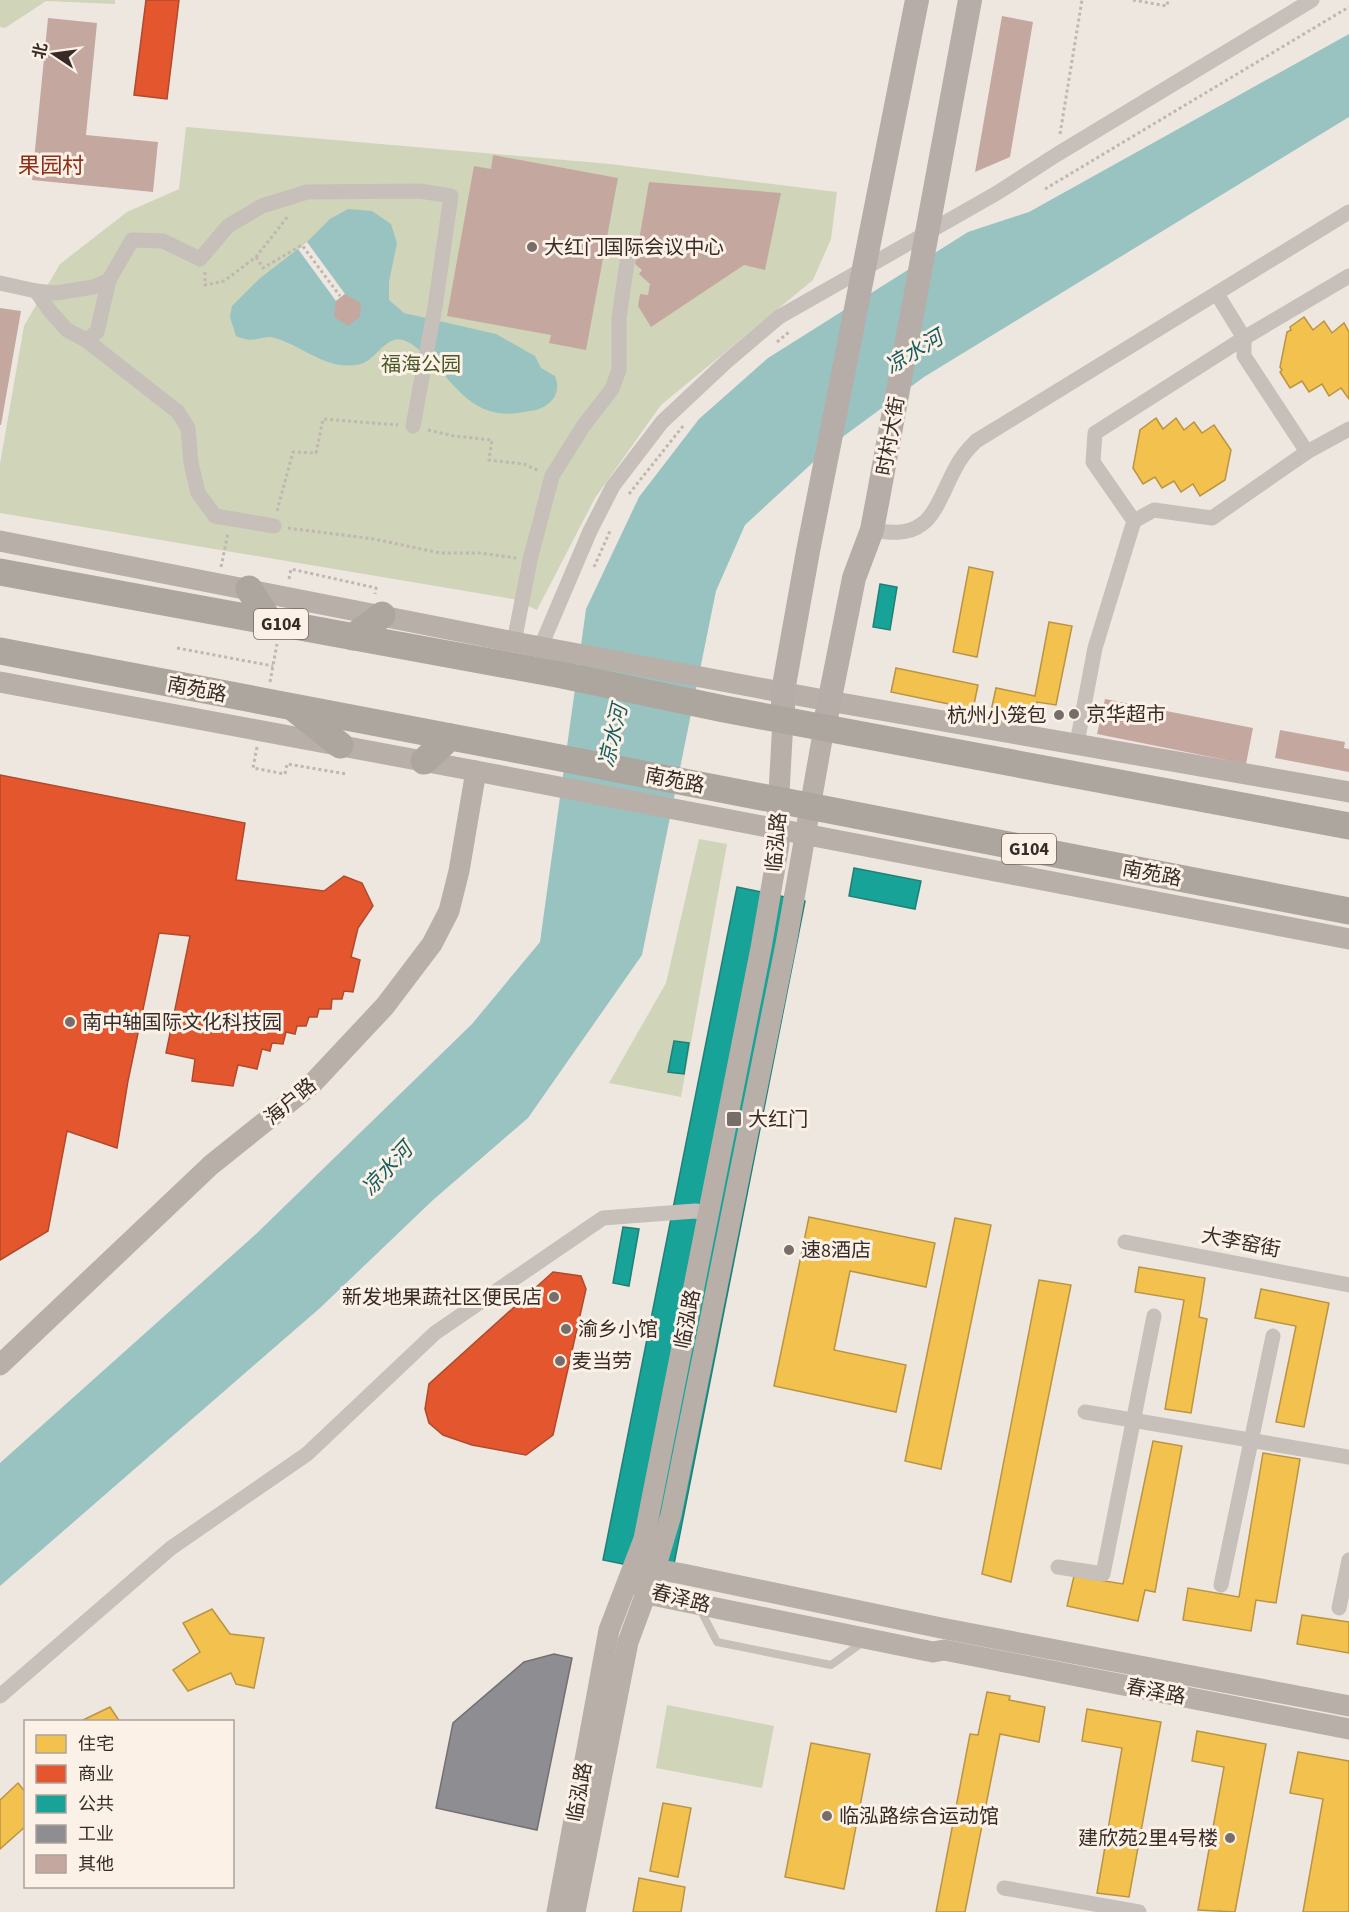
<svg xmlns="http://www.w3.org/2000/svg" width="1349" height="1912" font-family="'Source Sans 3','Noto Sans SC',sans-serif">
<rect width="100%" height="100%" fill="#eee7e0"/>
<g fill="#d0d4b8">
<polygon points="0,0 115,0 115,4 46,1 5,28 0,27"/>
<polygon points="186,127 610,164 837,192 831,239 813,280 661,405 595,498 537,610 513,599 0,513 0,464 24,326 60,264 127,212 179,189"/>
<polygon points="699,839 727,844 681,1097 609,1083 666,983"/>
<polygon points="667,1705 774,1726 762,1788 656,1768"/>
</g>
<g fill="#99c3c1">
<polygon points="1349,34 1349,117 924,377 833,444 745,525 716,591 642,955 528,1118 433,1200 320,1308 0,1586 0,1463 256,1234 472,1024 540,942 586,609 639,497 699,419 768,358 968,232 1029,212"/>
<path d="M348 209 372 211 391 224 397 243 389 282V300L404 313 496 334 535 356 541 368 555 376C559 386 558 396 548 404 540 411 528 411 518 413 471 419 455 383 426 356 419 350 413 343 403 340 386 335 376 360 361 364 328 372 305 347 275 338 264 334 254 345 236 336L230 317 232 306 259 279 307 242 330 219Z"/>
</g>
<polygon fill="#eee7e0" points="307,242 345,294 336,301 298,249"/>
<g fill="#f2c14e" stroke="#ba9442" stroke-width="1.5">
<polygon points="1304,317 1313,330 1324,321 1332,333 1344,323 1349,332 1349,399 1341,388 1329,396 1322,384 1309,392 1302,381 1290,388 1280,372 1282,370 1280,367 1287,332 1291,330 1290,327"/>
<polygon points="1156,418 1163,429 1176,418 1184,430 1194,422 1202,433 1214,425 1231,450 1225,480 1200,496 1193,484 1181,492 1174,481 1162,488 1155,477 1143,484 1133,468 1140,430"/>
<polygon points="969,567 993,572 977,657 953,652"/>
<polygon points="1049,622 1072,626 1056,705 1037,702 1034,720 991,711 996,688 1035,696"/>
<polygon points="896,668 978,685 973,709 891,692"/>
<polygon points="809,1217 935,1243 926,1287 850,1271 834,1350 906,1365 896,1412 774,1386"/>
<polygon points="955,1218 991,1225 941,1469 905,1461"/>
<polygon points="1139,1267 1205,1278 1199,1317 1207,1319 1191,1413 1165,1409 1184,1300 1135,1292"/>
<polygon points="1039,1280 1071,1285 1011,1582 982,1574"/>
<polygon points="1261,1289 1329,1303 1304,1427 1276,1422 1296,1326 1255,1318"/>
<polygon points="1153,1441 1182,1446 1155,1592 1145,1590 1138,1621 1067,1606 1074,1576 1123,1584"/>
<polygon points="1263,1453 1300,1459 1276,1603 1256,1600 1251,1631 1183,1620 1188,1588 1239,1597"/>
<polygon points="212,1609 230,1634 264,1638 254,1688 236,1684 231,1673 188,1691 173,1670 200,1652 183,1623"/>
<polygon points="1302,1615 1349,1622 1349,1653 1297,1644"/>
<polygon points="987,1692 1010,1696 1009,1700 1045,1707 1039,1742 1000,1734 965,1912 936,1912 970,1734 978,1735"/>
<polygon points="110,1707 120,1722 81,1721"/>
<polygon points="1087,1709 1161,1722 1129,1897 1097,1893 1122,1748 1082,1741"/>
<polygon points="1197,1731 1266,1744 1235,1912 1198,1910 1224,1767 1192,1761"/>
<polygon points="811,1743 870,1754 844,1889 785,1877"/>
<polygon points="1298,1752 1349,1761 1349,1912 1303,1912 1323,1799 1290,1793"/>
<polygon points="18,1783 26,1793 26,1826 0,1849 0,1800"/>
<polygon points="663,1803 691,1808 678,1877 650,1871"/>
<polygon points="639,1878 685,1887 681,1912 633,1912"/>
</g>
<g fill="#e4572e" stroke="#b04a2c" stroke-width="1.5">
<polygon points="146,0 179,0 167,99 134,95"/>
<polygon points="0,775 245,823 236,880 324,891 344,876 362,883 373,906 358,928 351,957 360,960 353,992 344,991 342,999 332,999 331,1009 319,1009 317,1017 309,1017 306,1026 297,1026 295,1034 286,1032 283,1044 272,1043 270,1051 262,1049 257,1069 238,1065 233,1086 192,1081 195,1059 166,1053 190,936 159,933 128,1081 117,1148 67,1131 48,1231 0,1260"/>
<polygon points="553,1272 581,1276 586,1289 553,1435 526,1455 472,1445 443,1435 429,1423 425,1409 429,1384"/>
</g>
<g fill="#17a398" stroke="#217f76" stroke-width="1.5">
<polygon points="880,584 897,587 890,630 873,627"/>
<polygon points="854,868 921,881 915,909 849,896"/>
<polygon points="737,887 805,901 672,1574 603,1560"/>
<polygon points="674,1041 689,1043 684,1074 668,1072"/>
<polygon points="623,1227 639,1229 629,1286 613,1283"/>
</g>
<polygon fill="#8d8d92" stroke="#747072" stroke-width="1.5" points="554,1654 572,1658 537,1830 436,1808 453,1723 524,1662"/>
<g fill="#c4a8a0">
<polygon points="1002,16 1033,22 1010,157 975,172"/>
<polygon points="48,18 97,23 86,135 158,142 153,192 32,180"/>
<polygon points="493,155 618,178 586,350 549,343 551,335 447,316 474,166 491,169"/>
<polygon points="649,182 781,193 765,270 744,265 651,327 638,306 640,294 648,295 650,284 639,274 642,270 635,264"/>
<polygon points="345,294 361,303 360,317 348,326 334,317 336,301"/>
<polygon points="0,308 21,311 1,425 0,425"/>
<polygon points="1105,699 1253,728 1246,764 1097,734"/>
<polygon points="1280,730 1345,742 1344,748 1349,749 1349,772 1275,758"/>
</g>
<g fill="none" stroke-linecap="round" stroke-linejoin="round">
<g stroke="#c0b7b1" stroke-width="3" stroke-dasharray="3 3" stroke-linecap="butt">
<polyline points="1133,0 1167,6 1168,0"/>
<polyline points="1060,134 1082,0"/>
<polyline points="1045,189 1349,7"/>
<polyline points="256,257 263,268 302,245 340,296"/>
<polyline points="205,272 205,285 224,281 256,257 289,215"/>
<polyline points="777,342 789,332"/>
<polyline points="428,430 454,436 492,440 489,460 524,464 539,471"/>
<polyline points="629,494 683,426"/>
<polyline points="277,511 293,452 316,453 323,419 398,425"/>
<polyline points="288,528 374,539 440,553 480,553 516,558"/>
<polyline points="221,567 228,533"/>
<polyline points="594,567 610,531"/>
<polyline points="289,579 291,569 376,588 375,594"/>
<polyline points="177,648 273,666"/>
<polyline points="270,682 277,644"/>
<polyline points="257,747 253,768 285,774 287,764 346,774"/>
</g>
<polyline stroke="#c7bfb9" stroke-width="8" points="699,1607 717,1642 831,1665 863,1642"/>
<g stroke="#c7bfb9" stroke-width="15">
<polyline points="0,283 36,291 56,293 93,287 109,280 132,240 163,241 200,259 228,226 262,206 307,192 420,191 451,196 435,307 413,426"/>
<polyline points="36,291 50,311 67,330 86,340 178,412 188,428 191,463 198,493 215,516 274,526"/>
<polyline points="1217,294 1244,338 1349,276"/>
<polyline points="1244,338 1244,356 1307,452"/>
<polyline points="86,340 97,332 109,280"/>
<polyline points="1134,521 1154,510 1212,518 1307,452 1349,429"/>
<path d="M872 530C889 533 908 535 922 524 937 514 947 482 956 467 961 457 968 449 976 441L1349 212"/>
<polyline points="514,642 530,560 552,476 584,425 612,389 619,370 619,318 629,248"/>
<polyline points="541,646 590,531 613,486 662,422 726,362 779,317 997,193 1056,155 1312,0"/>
<polyline points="1077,743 1095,648 1134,521 1093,462 1095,433 1244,338"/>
<polyline points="1125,1242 1349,1285"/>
<polyline points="1085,1412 1349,1457"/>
<polyline points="1058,1567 1103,1574 1154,1316"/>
<polyline points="1221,1585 1273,1336"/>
<polyline points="1339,1608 1349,1560"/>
<polyline points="0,1696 171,1548 307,1454 435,1333 603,1218 695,1211 709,1213"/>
<polyline points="1004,1888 1139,1912"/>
</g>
<g stroke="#b8afa9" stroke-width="21">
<polyline points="0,541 514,642 829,701 1349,792"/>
<polyline points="0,682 476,771 1349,939"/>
<polyline points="0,1365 211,1165 311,1085 385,1006 432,944 449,911 459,871 476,771"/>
<polyline points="643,1571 655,1569 683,1574 941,1628 1349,1706"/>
<polyline points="639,1584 647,1594 933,1652 944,1650 1349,1729"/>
<polyline points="557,1912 609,1630 644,1539 761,948 779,844 777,829 783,720"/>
<polyline points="575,1912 628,1642 655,1569 671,1515 786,944 824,728"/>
</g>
<g stroke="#b6ada8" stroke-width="24">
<polyline points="783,720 783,691 808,551 917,0"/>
<polyline points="824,728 854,578 872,530 878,498 970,0"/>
</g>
<g stroke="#ada69f" stroke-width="27">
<polyline points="0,572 562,675 724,709 1349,826"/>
<polyline points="249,589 270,622"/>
<polyline points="353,637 382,615"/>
<polyline points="0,651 545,755 1349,911"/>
<polyline points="296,710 340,745"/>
<polyline points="424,761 450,737"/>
</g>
</g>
<g fill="#786d68" stroke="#fbf1e7" stroke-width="2">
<circle cx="532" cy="247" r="6"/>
<circle cx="1074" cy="714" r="6"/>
<circle cx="1059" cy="715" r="6"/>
<circle cx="70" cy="1022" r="6"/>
<rect x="726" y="1111" width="16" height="16" rx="3"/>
<circle cx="789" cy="1250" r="6"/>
<circle cx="554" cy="1297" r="6"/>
<circle cx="566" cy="1329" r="6"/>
<circle cx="560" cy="1361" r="6"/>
<circle cx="827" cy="1816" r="6"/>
<circle cx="1230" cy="1838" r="6"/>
</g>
<g text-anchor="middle" stroke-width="6" stroke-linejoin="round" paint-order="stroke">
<g fill="#fbf1e7" stroke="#726661" stroke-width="1.5">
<rect x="254" y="609" width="54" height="30" rx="4.5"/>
<rect x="1002" y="834" width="54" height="30" rx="4.5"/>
</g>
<g font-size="18" font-weight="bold" fill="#382b27">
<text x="281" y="630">G104</text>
<text x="1029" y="855">G104</text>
</g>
<g font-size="20" fill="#382b27" stroke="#fbf1e7" text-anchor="start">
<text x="544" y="254">大红门国际会议中心</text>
<text x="1086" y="721">京华超市</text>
<text x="1047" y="722" text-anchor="end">杭州小笼包</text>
<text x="82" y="1029">南中轴国际文化科技园</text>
<text x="748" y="1126">大红门</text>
<text x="801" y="1257">速8酒店</text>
<text x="542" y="1304" text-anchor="end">新发地果蔬社区便民店</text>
<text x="578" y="1336">渝乡小馆</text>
<text x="572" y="1368">麦当劳</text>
<text x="839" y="1823">临泓路综合运动馆</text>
<text x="1218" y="1845" text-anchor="end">建欣苑2里4号楼</text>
</g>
<g font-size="20" fill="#4a5928" stroke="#fbf1e7">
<text x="421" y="371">福海公园</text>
</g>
<g font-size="20" fill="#382b27" stroke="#fbf1e7">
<text transform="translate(890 436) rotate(-80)" y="7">时村大街</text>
<text transform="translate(197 689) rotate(11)" y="7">南苑路</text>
<text transform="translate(675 780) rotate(11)" y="7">南苑路</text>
<text transform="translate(776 842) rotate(-85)" y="7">临泓路</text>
<text transform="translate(1152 873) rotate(11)" y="7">南苑路</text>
<text transform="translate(290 1101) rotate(-40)" y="7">海户路</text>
<text transform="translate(1241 1242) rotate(11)" y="7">大李窑街</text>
<text transform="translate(687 1319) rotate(-79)" y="7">临泓路</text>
<text transform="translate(681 1598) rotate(14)" y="7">春泽路</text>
<text transform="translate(1156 1691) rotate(11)" y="7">春泽路</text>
<text transform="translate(579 1792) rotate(-80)" y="7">临泓路</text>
</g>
<g font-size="21" font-style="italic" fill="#175d5e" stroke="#fbf1e7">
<text transform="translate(914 352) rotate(-31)" y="7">凉水河</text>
<text transform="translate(613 736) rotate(-77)" y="7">凉水河</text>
<text transform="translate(387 1169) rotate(-47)" y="7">凉水河</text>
</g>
<g font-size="22" fill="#902d17" stroke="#fbf1e7">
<text x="51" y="173">果园村</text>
</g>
</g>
<rect x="24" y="1720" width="210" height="168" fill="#fbf1e7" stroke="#ada29a" stroke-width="1.5"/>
<rect x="36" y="1735" width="30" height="18" fill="#f2c14e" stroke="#ada29a" stroke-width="1.5"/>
<text x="78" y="1750" font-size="18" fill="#382b27">住宅</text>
<rect x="36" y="1765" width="30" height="18" fill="#e4572e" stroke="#ada29a" stroke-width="1.5"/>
<text x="78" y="1780" font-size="18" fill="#382b27">商业</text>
<rect x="36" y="1795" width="30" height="18" fill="#17a398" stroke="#ada29a" stroke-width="1.5"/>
<text x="78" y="1810" font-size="18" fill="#382b27">公共</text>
<rect x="36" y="1825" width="30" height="18" fill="#8d8d92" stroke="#ada29a" stroke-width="1.5"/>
<text x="78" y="1840" font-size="18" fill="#382b27">工业</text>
<rect x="36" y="1855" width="30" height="18" fill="#c4a8a0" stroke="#ada29a" stroke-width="1.5"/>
<text x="78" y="1870" font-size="18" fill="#382b27">其他</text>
<g transform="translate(54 54) rotate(283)" stroke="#fbf1e7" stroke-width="4.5" paint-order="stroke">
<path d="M0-4.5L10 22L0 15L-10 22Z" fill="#382b27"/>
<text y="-9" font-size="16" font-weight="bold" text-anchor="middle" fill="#382b27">北</text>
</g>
</svg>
